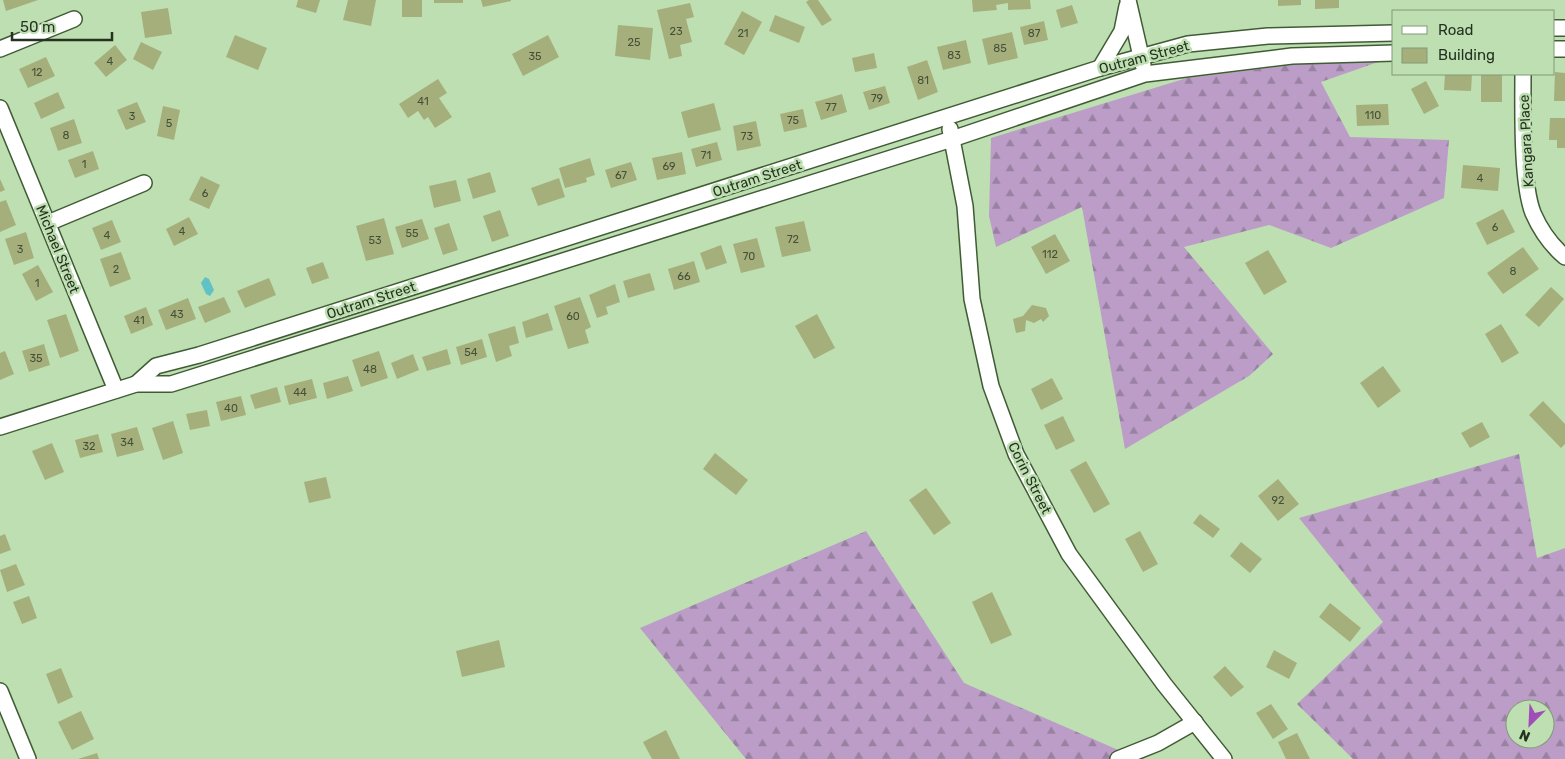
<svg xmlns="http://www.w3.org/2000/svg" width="1565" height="759" font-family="Rubik,sans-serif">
<defs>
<pattern id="forest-firs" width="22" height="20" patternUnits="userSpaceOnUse" patternTransform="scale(1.25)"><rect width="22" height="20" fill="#bc9dc8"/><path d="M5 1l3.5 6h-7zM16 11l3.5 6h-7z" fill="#9981a2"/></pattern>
</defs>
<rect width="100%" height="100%" fill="#bedfb1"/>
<g fill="url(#forest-firs)" fill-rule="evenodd">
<polygon points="1381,61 1321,82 1350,137 1449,140 1444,198 1331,248 1269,225 1184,247 1273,354 1249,376 1125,449 1082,207 996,247 989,216 991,138 1187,78 1309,63"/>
<path d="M1519 454 1537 558 1565 548V759H1353L1297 704 1383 622 1299 518ZM1515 709H1545V739H1515Z"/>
<polygon points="866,531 964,683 1139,759 746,759 640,628"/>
</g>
<polygon fill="#60c2c4" points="205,277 209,279 214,290 210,296 206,294 201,283"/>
<g fill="#a5af7c">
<polygon points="3,0 38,0 6,11"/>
<polygon points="298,0 320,0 316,13 296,7"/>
<polygon points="348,0 376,0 371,26 343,20"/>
<rect x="402" y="0" width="20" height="17"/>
<rect x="434" y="0" width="29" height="3"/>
<polygon points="481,0 511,0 511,1 483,7"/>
<polygon points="809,0 818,0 832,20 822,26 806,2"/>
<polygon points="972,0 1030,0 1031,9 1008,10 1008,3 996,5 997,10 973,12"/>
<polygon points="1278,0 1301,0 1301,5 1278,6"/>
<polygon points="1315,0 1339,0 1339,8 1315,9"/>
<polygon points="690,3 694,17 686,19 692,42 680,45 682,56 669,59 657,10"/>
<polygon points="1072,5 1078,23 1061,28 1056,10"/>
<polygon points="168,8 172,34 145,38 141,12"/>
<polygon points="742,11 762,22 744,55 724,44"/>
<polygon points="775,15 805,27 799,43 769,31"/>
<polygon points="1044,21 1048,40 1024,45 1020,27"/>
<polygon points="618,25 653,28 650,60 615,56"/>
<polygon points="1012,32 1018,58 988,65 982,39"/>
<polygon points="235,35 267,48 258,70 226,57"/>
<polygon points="548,35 559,57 523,76 512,54"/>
<polygon points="966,40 971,63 943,70 937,47"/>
<polygon points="141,42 162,52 153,70 133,59"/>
<polygon points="115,45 127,60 106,77 94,63"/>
<polygon points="874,53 877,68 855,72 852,58"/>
<polygon points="46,57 55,76 28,88 19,69"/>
<polygon points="927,60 938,92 918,100 907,67"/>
<polygon points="1555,72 1565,73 1565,101 1554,101"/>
<polygon points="1445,74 1472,74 1471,91 1444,90"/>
<rect x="1481" y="74" width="21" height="28"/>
<polygon points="438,79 447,93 439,98 452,117 435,128 428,117 424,120 418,111 408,118 399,104"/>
<polygon points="1426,81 1439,106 1424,114 1411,89"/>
<polygon points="885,86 890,103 869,110 863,92"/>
<polygon points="58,92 65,108 41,119 34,103"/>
<polygon points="842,94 847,112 821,120 815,102"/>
<polygon points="137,102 146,122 126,130 117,110"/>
<polygon points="714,103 721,130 688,138 681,112"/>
<polygon points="1388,104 1389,125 1357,126 1356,105"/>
<polygon points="163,106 180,110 174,140 157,136"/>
<polygon points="803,109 807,127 784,132 780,114"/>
<polygon points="1550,118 1565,118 1565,148 1557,148 1557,140 1549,140"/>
<polygon points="74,119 82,143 58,151 50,128"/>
<polygon points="756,121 761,146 737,151 733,126"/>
<polygon points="717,142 722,160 696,167 691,149"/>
<polygon points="93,151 99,169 75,178 68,160"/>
<polygon points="682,152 686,174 657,180 652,158"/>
<polygon points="590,158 595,175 586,178 587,182 565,188 559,168"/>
<polygon points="631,162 637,180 611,188 605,170"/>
<polygon points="1463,165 1500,168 1498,191 1461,188"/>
<polygon points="490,172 496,192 473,199 467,179"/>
<polygon points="201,176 220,185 209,209 189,200"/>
<polygon points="559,178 565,197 538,206 531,188"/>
<polygon points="0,179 5,190 0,192"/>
<polygon points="456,180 461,201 434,208 429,186"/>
<polygon points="6,200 16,225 0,232 0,202"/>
<polygon points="1503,209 1515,232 1487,245 1476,223"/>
<polygon points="500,210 509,236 492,242 483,216"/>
<polygon points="189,217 198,234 174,246 166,229"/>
<polygon points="384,218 394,254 366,261 356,226"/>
<polygon points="422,219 429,239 402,248 395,227"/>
<polygon points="112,220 121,242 101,250 92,228"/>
<polygon points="804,221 811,251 782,257 775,227"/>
<polygon points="449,223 458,250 443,255 434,228"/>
<polygon points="26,232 34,258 14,265 5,239"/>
<polygon points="1055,234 1070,261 1046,274 1031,247"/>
<polygon points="757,238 765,267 741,273 733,244"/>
<polygon points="721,245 727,263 706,270 700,253"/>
<polygon points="1523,247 1539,269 1503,294 1487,273"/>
<polygon points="1268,250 1287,282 1264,295 1245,263"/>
<polygon points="121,252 131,279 110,287 100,259"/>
<polygon points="694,261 700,282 674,290 668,269"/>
<polygon points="323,262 329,278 312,284 306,268"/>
<polygon points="38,265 53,292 36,301 22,274"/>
<polygon points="650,273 655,290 628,298 623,281"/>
<polygon points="269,278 276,295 245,308 237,291"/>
<polygon points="615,284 620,302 606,307 608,314 597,318 589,295"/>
<polygon points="1551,287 1564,299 1539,327 1525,315"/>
<polygon points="224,297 231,312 205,323 198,307"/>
<polygon points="580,297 591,327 585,330 589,343 568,349 554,306"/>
<polygon points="188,298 196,319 166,330 158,310"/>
<polygon points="1032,305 1046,308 1049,316 1043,322 1041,319 1034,323 1026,320 1025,331 1016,333 1013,319 1023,316"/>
<polygon points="146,307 153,325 131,334 124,316"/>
<polygon points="548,313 553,330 526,338 522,322"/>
<polygon points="66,314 79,351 60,358 47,320"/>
<polygon points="817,314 835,348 814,359 795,326"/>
<polygon points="1501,324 1519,353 1502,363 1485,334"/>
<polygon points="515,326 519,343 509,346 512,356 496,362 488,334"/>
<polygon points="482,339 487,357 461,365 456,347"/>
<polygon points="44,344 50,365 29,372 22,351"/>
<polygon points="447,349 451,364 427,371 422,357"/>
<polygon points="5,351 14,374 0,380 0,353"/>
<polygon points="379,351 388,378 361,387 352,360"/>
<polygon points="413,354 419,370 397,379 391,363"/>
<polygon points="1383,366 1401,391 1378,408 1360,383"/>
<polygon points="348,376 353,391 327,399 323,383"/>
<polygon points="1052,378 1063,399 1041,410 1031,389"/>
<polygon points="312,379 317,398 289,405 284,386"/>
<polygon points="277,387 281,402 255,409 250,395"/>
<polygon points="241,396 246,415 221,421 216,402"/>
<polygon points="1543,401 1565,424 1565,444 1561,448 1529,415"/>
<polygon points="207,410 210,426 190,430 186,414"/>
<polygon points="1063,416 1075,441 1056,450 1044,425"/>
<polygon points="173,421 183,453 163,460 152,428"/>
<polygon points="1482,422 1490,437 1470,448 1461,433"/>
<polygon points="137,427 144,450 117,457 111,434"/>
<polygon points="98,434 103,452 80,458 75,440"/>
<polygon points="52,443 64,472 45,480 32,451"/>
<polygon points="715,453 748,480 736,495 703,469"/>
<polygon points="1086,461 1110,504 1094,513 1070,470"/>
<polygon points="326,477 331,498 309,503 304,482"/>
<polygon points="1278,479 1299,504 1278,521 1258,496"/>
<polygon points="926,488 951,523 934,535 909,500"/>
<polygon points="1200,514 1220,529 1213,538 1193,523"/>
<polygon points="1140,531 1158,564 1143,572 1125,539"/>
<polygon points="5,534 11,550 0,554 0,536"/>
<polygon points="1241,542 1262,559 1250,573 1230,556"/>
<polygon points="16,564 25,585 7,592 0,570"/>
<polygon points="992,592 1012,635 991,644 972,602"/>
<polygon points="29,596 37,618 22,624 13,602"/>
<polygon points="1330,603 1361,628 1350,642 1319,617"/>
<polygon points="499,640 505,667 462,677 456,651"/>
<polygon points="1274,650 1297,663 1289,679 1266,667"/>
<polygon points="1225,666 1244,687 1231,697 1213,677"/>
<polygon points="61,668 73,697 58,704 46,674"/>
<polygon points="1271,704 1288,729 1273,739 1256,713"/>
<polygon points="81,711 94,739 72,750 58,722"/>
<polygon points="666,730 680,759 652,759 643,742"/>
<polygon points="1297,733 1310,759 1286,759 1278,742"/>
<polygon points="97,753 99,759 78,759"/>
</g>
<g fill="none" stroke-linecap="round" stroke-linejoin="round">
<defs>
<g id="minor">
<polyline points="1128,0 1143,65"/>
<polyline points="1554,28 1565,28"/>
<polyline points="0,49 74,19"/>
<polyline points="1554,49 1565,49"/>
<polyline points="1100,68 1122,31 1127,6"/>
<path d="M1523 74C1523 109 1521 182 1533 213 1540 229 1552 246 1565 257"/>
<polyline points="0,108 116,390"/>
<polyline points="950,129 965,206 972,299 991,386 1016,454 1069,554 1164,684 1224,759"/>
<polyline points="48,223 144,183"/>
<polyline points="136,384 156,366 199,355 1100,68 1188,44 1268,36 1394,33"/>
<polyline points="0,427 136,384 171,384 952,139 1145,74 1292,56 1394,53"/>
<polyline points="0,691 28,759"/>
<polyline points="1118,759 1158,743 1195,722"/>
</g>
</defs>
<use href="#minor" stroke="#405c35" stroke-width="18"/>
<use href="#minor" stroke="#fff" stroke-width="15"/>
</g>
<g text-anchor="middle" stroke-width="5" stroke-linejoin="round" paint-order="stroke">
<g font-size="11" fill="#455137">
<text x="676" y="35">23</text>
<text x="743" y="37">21</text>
<text x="1034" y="37">87</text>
<text x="634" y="46">25</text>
<text x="1000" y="52">85</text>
<text x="954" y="59">83</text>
<text x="535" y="60">35</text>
<text x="110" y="65">4</text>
<text x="37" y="76">12</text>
<text x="923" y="84">81</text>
<text x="877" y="102">79</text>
<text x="423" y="105">41</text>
<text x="831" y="111">77</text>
<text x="1373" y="119">110</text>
<text x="132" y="120">3</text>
<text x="793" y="124">75</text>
<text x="169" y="127">5</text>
<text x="66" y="139">8</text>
<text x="747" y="140">73</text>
<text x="706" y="159">71</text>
<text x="84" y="168">1</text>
<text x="669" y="170">69</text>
<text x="621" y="179">67</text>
<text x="1480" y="182">4</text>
<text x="205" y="197">6</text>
<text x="1495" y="231">6</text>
<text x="182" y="235">4</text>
<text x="412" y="237">55</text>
<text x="107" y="239">4</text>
<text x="793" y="243">72</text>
<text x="375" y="244">53</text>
<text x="20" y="253">3</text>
<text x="1050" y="258">112</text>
<text x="749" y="260">70</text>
<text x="116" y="273">2</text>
<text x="1513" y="275">8</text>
<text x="684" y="280">66</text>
<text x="37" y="287">1</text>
<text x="177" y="318">43</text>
<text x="573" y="320">60</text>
<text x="139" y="324">41</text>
<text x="471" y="356">54</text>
<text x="36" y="362">35</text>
<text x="370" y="373">48</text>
<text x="300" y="396">44</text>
<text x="231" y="412">40</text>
<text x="127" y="446">34</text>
<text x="89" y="450">32</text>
<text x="1278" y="504">92</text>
</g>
<g font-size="14" fill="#253220" stroke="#bedfb1">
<text transform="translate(1144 57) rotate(-15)" y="5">Outram Street</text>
<text transform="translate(1526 141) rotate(-93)" y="5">Kangara Place</text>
<text transform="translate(757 178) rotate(-18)" y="5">Outram Street</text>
<text transform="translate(58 249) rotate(68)" y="5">Michael Street</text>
<text transform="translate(371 300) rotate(-18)" y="5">Outram Street</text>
<text transform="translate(1030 478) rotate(63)" y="5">Corin Street</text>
</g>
</g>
<rect x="1392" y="10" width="162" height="65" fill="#bedfb1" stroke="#819a77"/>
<rect x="1402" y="26" width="25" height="8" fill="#ffffff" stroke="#819a77"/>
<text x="1438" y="35" font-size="15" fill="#253220">Road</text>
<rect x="1402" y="48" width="25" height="15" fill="#a5af7c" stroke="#819a77"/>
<text x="1438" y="60" font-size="15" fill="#253220">Building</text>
<g transform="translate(1530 724) rotate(204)"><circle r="24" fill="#bedfb1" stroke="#819a77"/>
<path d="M0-4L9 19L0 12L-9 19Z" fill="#a04dbb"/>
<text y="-8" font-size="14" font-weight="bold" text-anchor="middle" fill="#253220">N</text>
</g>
<path d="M12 32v8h100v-8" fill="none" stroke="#253220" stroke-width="2.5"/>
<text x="20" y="32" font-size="15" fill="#253220" stroke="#bedfb1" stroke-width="4" paint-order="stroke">50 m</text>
</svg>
